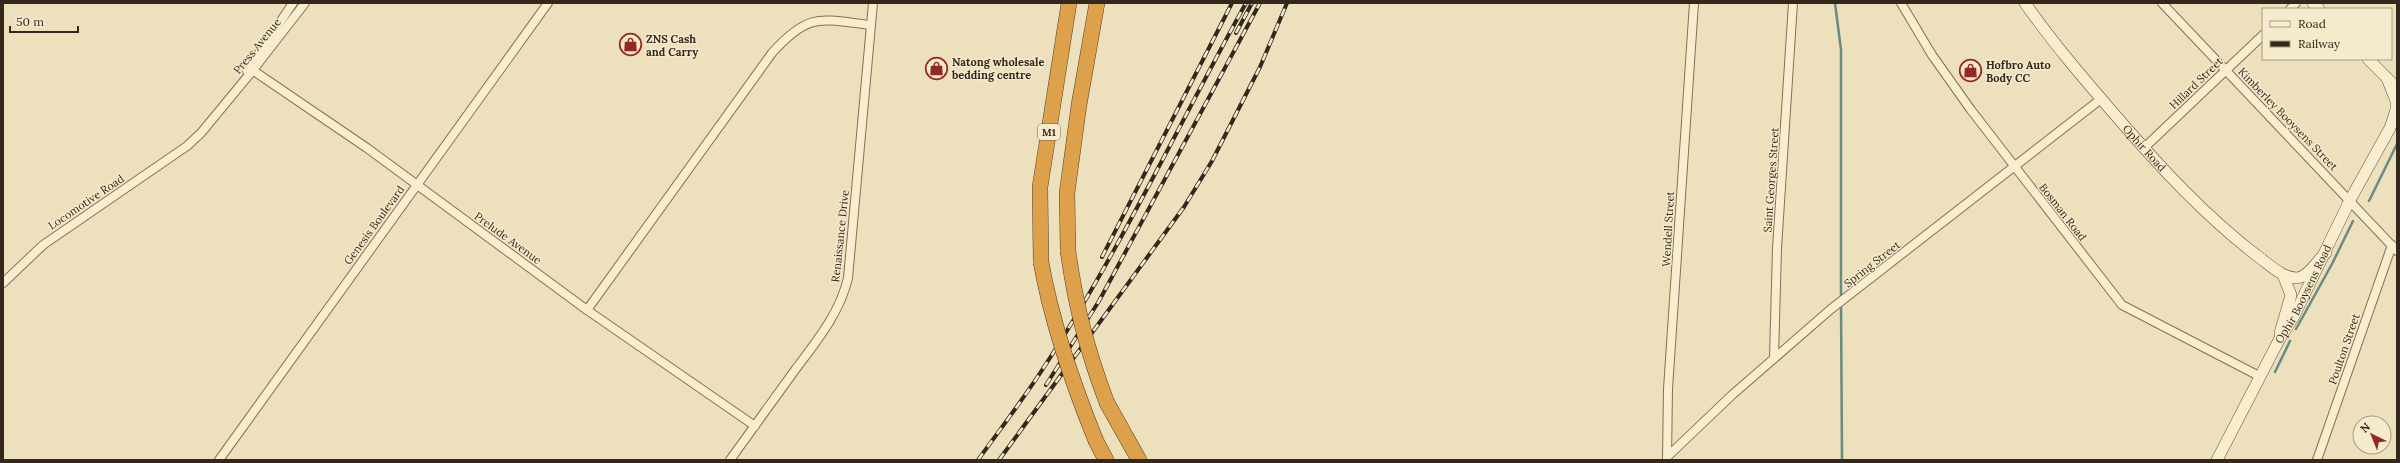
<svg xmlns="http://www.w3.org/2000/svg" width="2400" height="463" font-family="Lora,serif">
<rect width="100%" height="100%" fill="#ede0bd"/>
<g fill="none" stroke-linecap="round" stroke-linejoin="round">
<g stroke="#688b83" stroke-width="2.5">
<polyline points="1835,3 1841,50 1841,298"/>
<polyline points="2369,201 2397,144"/>
<polyline points="1841,303 1842,460"/>
<polyline points="2296,329 2332,264 2353,221"/>
<polyline points="2275,372 2290,341"/>
</g>
<defs>
<g id="street">
<polyline points="1901,3 1932,55 1971,110 2122,305 2259,376"/>
<polyline points="2162,3 2397,251"/>
<polyline points="2290,9 2296,3"/>
<polyline points="248,67 367,148 587,310 755,426"/>
<polyline points="247,71 293,3"/>
<polyline points="2144,148 2263,35"/>
<polyline points="3,283 43,245 187,146 201,133 253,70 305,3"/>
<path d="M587 310 772 53C809 12 820 19 870 25"/>
<polyline points="1774,358 1777,248 1793,3"/>
<polyline points="1667,457 1732,395 1831,309 2101,99"/>
<polyline points="1667,459 1668,389 1694,3"/>
<polyline points="219,460 548,3"/>
<path d="M730 460C752 430 773 400 795 370 816 342 840 313 848 278L873 3"/>
<polyline points="2317,460 2392,245"/>
</g>
<g id="secondary">
<path id="s1" d="M2025 3C2053 43 2084 79 2116 116 2160 167 2206 217 2260 258 2271 266 2283 278 2297 278 2309 277 2317 260 2326 253"/>
<polyline points="2313,3 2319,9"/>
<polyline points="2368,59 2391,82"/>
<polyline points="2280,333 2291,295 2283,275"/>
<path id="s2" d="M2217 460 2279 340 2294 316 2350 200 2390 128 2396 110V101L2387 78"/>
</g>
<g id="highway">
<polyline points="1068,251 1067,193 1079,105 1097,3"/>
<polyline points="1041,262 1040,187 1069,3"/>
<polyline points="1107,403 1139,460"/>
<polyline points="1096,441 1106,460"/>
</g>
</defs>
<use href="#street" stroke="#847056" stroke-width="10"/>
<use href="#secondary" stroke="#66513a" stroke-width="12"/>
<use href="#highway" stroke="#523e2b" stroke-width="16"/>
<use href="#street" stroke="#f8edcf" stroke-width="8"/>
<use href="#secondary" stroke="#f8edcf" stroke-width="11"/>
<use href="#highway" stroke="#dea14b" stroke-width="15"/>
<defs>
<g id="rail">
<polyline points="1236,33 1252,3"/>
<polyline points="1102,257 1232,3"/>
<polyline points="1046,385 1099,301 1260,3"/>
<path d="M978 460C1001 428 1025 397 1046 364 1120 250 1180 122 1246 3"/>
<polyline points="999,460 1184,207 1212,161 1260,67 1287,3"/>
</g>
</defs>
<use href="#rail" stroke="#34271b" stroke-width="4"/>
<use href="#rail" stroke="#f5eacc" stroke-width="2.5" stroke-dasharray="8" stroke-linecap="butt"/>
<defs>
<g id="highway-bridge">
<path d="M1068 251C1076 308 1087 350 1107 403"/>
<path d="M1041 262C1052 324 1072 382 1096 441"/>
</g>
</defs>
<use href="#highway-bridge" stroke="#523e2b" stroke-width="16" stroke-linecap="butt"/>
<use href="#highway-bridge" stroke="#dea14b" stroke-width="15"/>
</g>
<defs>
<symbol id="shop-ring" viewBox="-11 -11 22 22"><circle r="9.5" fill="#f5eacc" stroke="#932827" stroke-width="1.5"/><path d="M-5-2.5h2.3a2.7 3.5 0 0 1 5.4 0H5L5.5 6h-11ZM-1.5-2.5h3a1.5 2.3 0 0 0-3 0Z" fill="#932827"/></symbol>
</defs>
<g fill-rule="evenodd">
<use href="#shop-ring" x="618" y="32" width="25" height="25"/>
<use href="#shop-ring" x="924" y="56" width="25" height="25"/>
<use href="#shop-ring" x="1958" y="58" width="25" height="25"/>
</g>
<g text-anchor="middle" stroke-width="3" stroke-linejoin="round" paint-order="stroke">
<rect fill="#f5eacc" stroke="#6e6250" stroke-width="1" x="1038" y="124" width="22" height="16" rx="3"/>
<g font-size="10" font-weight="bold" fill="#34271b">
<text x="1049" y="136">M1</text>
</g>
<g font-size="11" font-weight="bold" fill="#34271b" stroke="#f5eacc" text-anchor="start">
<text x="646" y="43">ZNS Cash<tspan x="646" dy="13">and Carry</tspan></text>
<text x="952" y="66">Natong wholesale<tspan x="952" dy="13">bedding centre</tspan></text>
<text x="1986" y="69">Hofbro Auto<tspan x="1986" dy="13">Body CC</tspan></text>
</g>
<g font-size="11" fill="#34271b" stroke="#f5eacc">
<text transform="translate(257 46) rotate(-51)" y="4">Press Avenue</text>
<text transform="translate(2196 83) rotate(-44)" y="4">Hillard Street</text>
<text transform="translate(2288 119) rotate(46)" y="4">Kimberley Booysens Street</text>
<text dy="4" stroke="none"><textPath href="#s1" startOffset="188">Ophir Road</textPath></text>
<text transform="translate(1771 180) rotate(-86)" y="4">Saint Georges Street</text>
<text transform="translate(86 202) rotate(-34)" y="4">Locomotive Road</text>
<text transform="translate(2063 212) rotate(52)" y="4">Bosman Road</text>
<text transform="translate(374 225) rotate(-54)" y="4">Genesis Boulevard</text>
<text transform="translate(1668 229) rotate(-87)" y="4">Wendell Street</text>
<text transform="translate(840 236) rotate(-84)" y="4">Renaissance Drive</text>
<text transform="translate(508 238) rotate(36)" y="4">Prelude Avenue</text>
<text transform="translate(1872 264) rotate(-38)" y="4">Spring Street</text>
<text dy="4" stroke="none"><textPath href="#s2" startOffset="187">Ophir Booysens Road</textPath></text>
<text transform="translate(2344 349) rotate(-71)" y="4">Poulton Street</text>
</g>
</g>
<rect width="2400" height="463" fill="none" stroke="#34271b" stroke-width="8"/>
<rect x="2262" y="8" width="130" height="52" fill="#f5eacc" stroke="#a89c85"/>
<rect x="2270" y="21" width="20" height="6" fill="#f8edcf" stroke="#a89c85"/>
<text x="2298" y="28" font-size="12" fill="#34271b">Road</text>
<rect x="2270" y="41" width="20" height="6" fill="#34271b" stroke="#a89c85"/>
<text x="2298" y="48" font-size="12" fill="#34271b">Railway</text>
<g transform="translate(2372 435) rotate(317)"><circle r="19" fill="#f5eacc" stroke="#a89c85"/>
<path d="M0-3L7 15L0 10L-7 15Z" fill="#932827"/>
<text y="-6" font-size="11" font-weight="bold" text-anchor="middle" fill="#34271b">N</text>
</g>
<path d="M10 26v6h68v-6" fill="none" stroke="#34271b" stroke-width="2"/>
<text x="16" y="26" font-size="12" fill="#34271b" stroke="#f5eacc" stroke-width="3" paint-order="stroke">50 m</text>
</svg>
